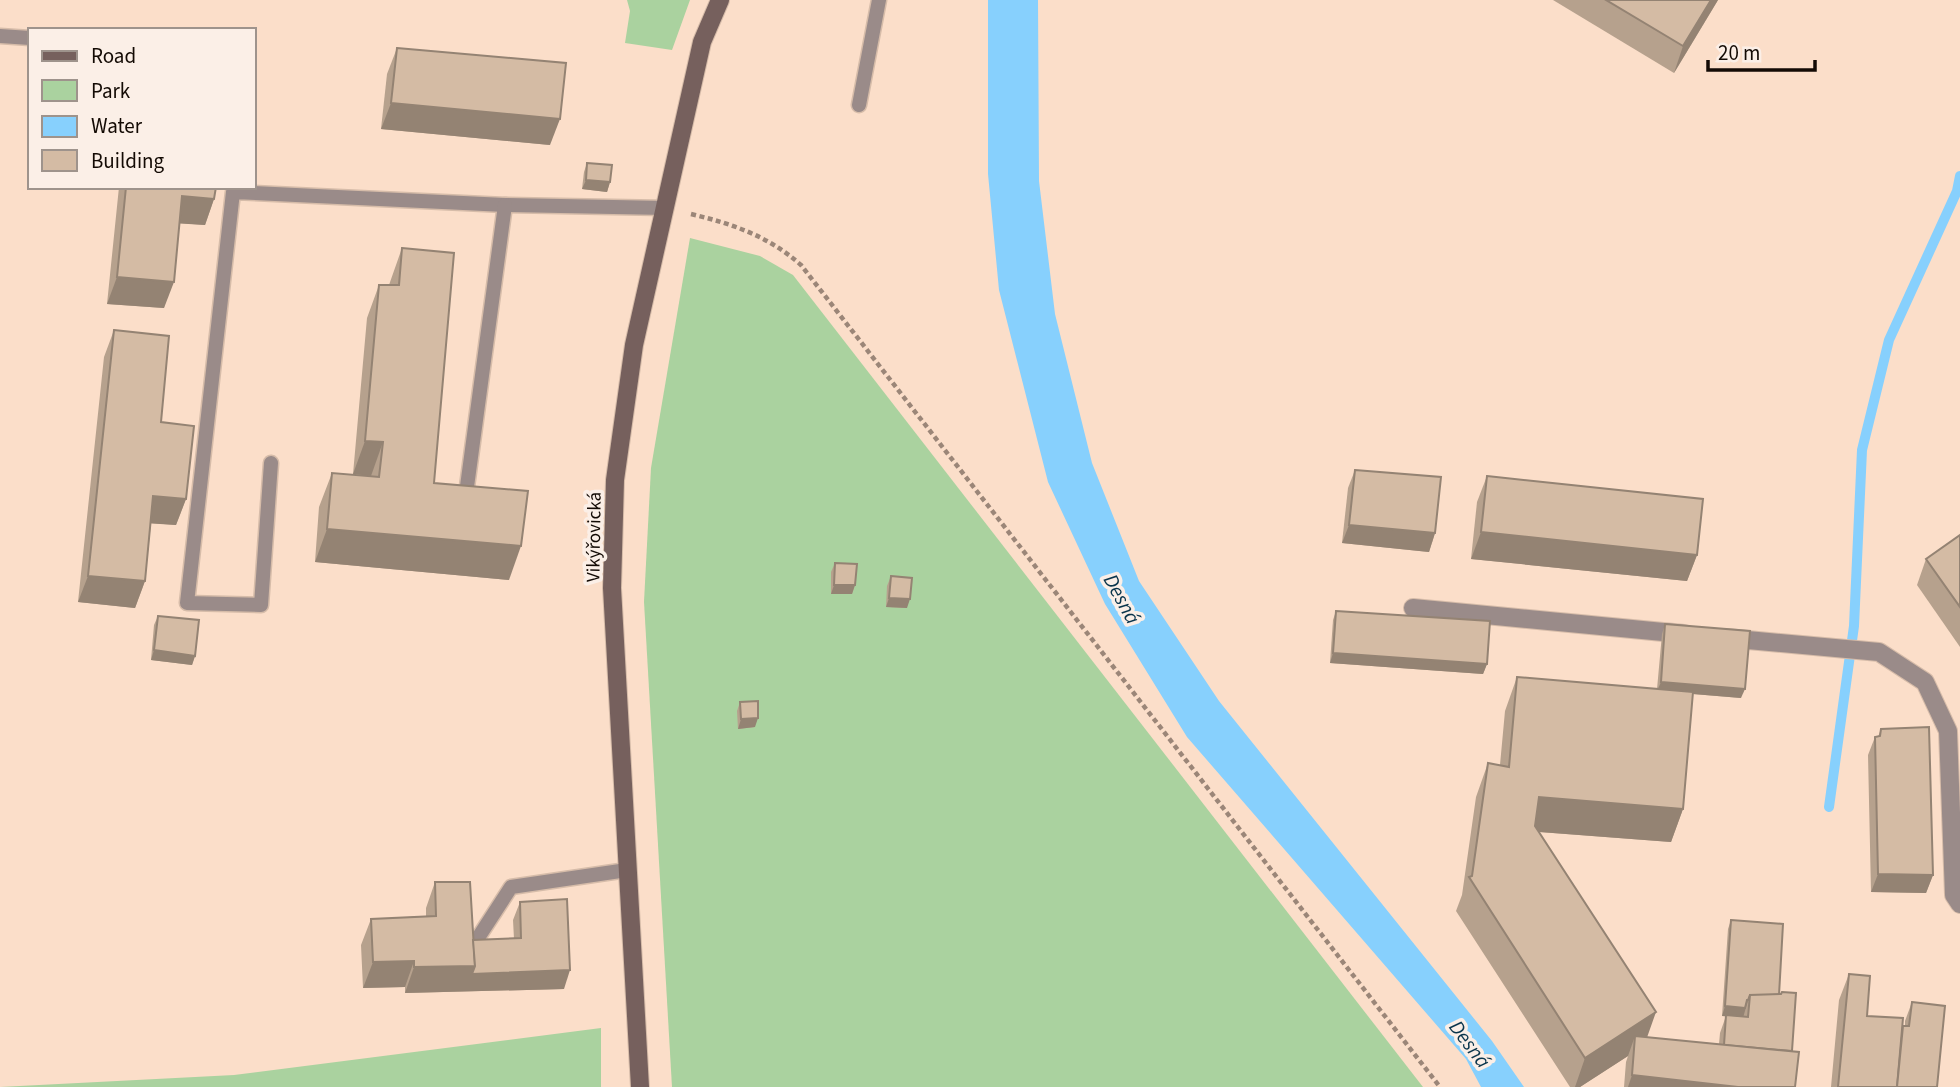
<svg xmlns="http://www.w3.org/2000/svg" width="1960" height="1087" font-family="'Source Sans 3',sans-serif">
<rect width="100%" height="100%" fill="#fbdec9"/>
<g fill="#aad29f">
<polygon points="627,0 690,0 672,50 625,43 630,11"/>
<polygon points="690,238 760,256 793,275 1423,1087 672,1087 644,602 651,468"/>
<polygon points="601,1028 601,1087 0,1087 234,1075"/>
</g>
<polygon fill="#87d0fd" points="988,0 1038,0 1039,181 1055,314 1092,463 1139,581 1219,701 1492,1041 1524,1087 1481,1087 1466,1059 1187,737 1105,604 1048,482 999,290 988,174"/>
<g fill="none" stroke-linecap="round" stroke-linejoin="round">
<polyline stroke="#87d0fd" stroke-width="10" points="1829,807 1854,626 1862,450 1889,340 1957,191 1960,176"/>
<defs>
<g id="lane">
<polyline points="0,36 30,38"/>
<polyline points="859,105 879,0"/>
<polyline points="271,463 261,605 187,603 233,192 505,205 666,208"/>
<polyline points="466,494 505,205"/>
<polyline points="476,941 511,887 627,870"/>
</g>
<g id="street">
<polyline points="1413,608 1684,634"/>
<polyline points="1726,638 1879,652 1925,682 1948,731 1954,895 1960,904"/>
</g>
<polyline id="secondary" points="640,1087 612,588 615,480 634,345 702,42 720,0"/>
</defs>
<use href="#lane" stroke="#d6bca9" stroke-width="17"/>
<use href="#street" stroke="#d6bca9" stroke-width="20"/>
<use href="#secondary" stroke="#d6bca9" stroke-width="20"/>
<path stroke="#9b8678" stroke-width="4.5" stroke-dasharray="5 3.5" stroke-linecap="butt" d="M691 214C733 224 768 236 801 265L1440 1087"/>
<use href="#lane" stroke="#9a8b89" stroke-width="14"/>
<use href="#street" stroke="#9a8b89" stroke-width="18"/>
<use href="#secondary" stroke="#76605d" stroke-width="18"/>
</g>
<g fill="#b6a18d">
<polygon points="1553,0 1718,0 1674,73"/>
<polygon points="397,48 550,145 381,129 387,74"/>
<polygon points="587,163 610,182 607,192 582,189 584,172"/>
<polygon points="119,187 216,187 214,199 205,225 179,223 164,308 107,304"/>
<polygon points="402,248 434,483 509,580 315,562 319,507 332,473 371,477 353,474 367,318 379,285 389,285"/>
<polygon points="114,330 161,422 186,499 176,525 151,523 145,581 135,608 78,602 104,357"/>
<polygon points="1355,470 1435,533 1429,552 1342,543 1348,488"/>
<polygon points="1487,476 1697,555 1687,581 1471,559 1477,502"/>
<polygon points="1960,535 1960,647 1917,585 1926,559"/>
<polygon points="835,563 855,585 852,594 831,594 831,572"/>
<polygon points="891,576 907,608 886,607 887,586"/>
<polygon points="1336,611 1487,664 1483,674 1330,663 1333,620"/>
<polygon points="158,616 195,656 192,665 151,660 154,625"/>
<polygon points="1665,624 1741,698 1693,694 1683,809 1671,842 1539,832 1647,1037 1719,1044 1720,1033 1726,1016 1722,1016 1728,929 1731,920 1779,995 1781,994 1782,992 1792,1051 1795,1087 1624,1087 1626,1062 1628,1056 1580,1087 1570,1087 1456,911 1462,895 1476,797 1488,763 1500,765 1505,711 1517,677 1657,689 1662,634"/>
<polygon points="740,702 755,727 738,729 737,711"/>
<polygon points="1881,729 1933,875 1926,893 1871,892 1868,755 1875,737 1878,737"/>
<polygon points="435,882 473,940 514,939 513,920 520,902 564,989 405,993 405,987 363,988 361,945 371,919 426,916 426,908"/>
<polygon points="1849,974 1867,1016 1905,1026 1905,1021 1912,1002 1937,1087 1831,1087 1839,1000"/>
</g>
<g fill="#948373">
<polygon points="1711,0 1718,0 1674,73 1683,46"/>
<polygon points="391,103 560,119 550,145 381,129"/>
<polygon points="586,180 610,182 607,192 582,189"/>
<polygon points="182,196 214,199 205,225 172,223"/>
<polygon points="117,277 174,282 164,308 107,304"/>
<polygon points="365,441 383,442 371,476 353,474"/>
<polygon points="153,496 186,499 176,525 144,523"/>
<polygon points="1349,525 1435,533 1429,552 1342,543"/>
<polygon points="327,529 521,546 509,580 315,562"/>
<polygon points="1481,532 1697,555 1687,581 1471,559"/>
<polygon points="88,576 145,581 135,608 78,602"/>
<polygon points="834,585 855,585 852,594 831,594"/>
<polygon points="889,598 910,599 907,608 886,607"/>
<polygon points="154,650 195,656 192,665 151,660"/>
<polygon points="1333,653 1487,664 1483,674 1330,663"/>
<polygon points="1661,682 1745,689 1741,698 1657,691"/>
<polygon points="758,718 755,727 738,729 741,719"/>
<polygon points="1539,797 1683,809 1671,842 1527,831"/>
<polygon points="1878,874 1933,875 1926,893 1871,892"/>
<polygon points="414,961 405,987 363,988 373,962"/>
<polygon points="475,966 570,970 564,989 405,993 414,967"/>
<polygon points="1748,1000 1743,1018 1722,1016 1725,1006"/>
<polygon points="1656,1012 1644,1046 1635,1036 1628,1056 1580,1087 1575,1087 1585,1058"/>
<polygon points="1632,1075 1738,1087 1628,1087"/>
</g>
<g fill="#d4bba4" stroke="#948373" stroke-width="2">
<polygon points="1606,0 1711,0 1683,46"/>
<polygon points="397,48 566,63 560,119 391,103"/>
<polygon points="587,163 612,165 610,182 586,180"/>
<polygon points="126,187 216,187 214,199 182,196 174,282 117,277"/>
<polygon points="402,248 454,253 434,483 528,491 521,546 327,529 332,473 379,477 383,442 365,441 379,285 399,285"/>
<polygon points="114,330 169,336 161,422 194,426 186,499 153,496 145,581 88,576"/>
<polygon points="1355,470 1441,477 1435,533 1349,525"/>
<polygon points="1487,476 1703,499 1697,555 1481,532"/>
<polygon points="1960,535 1960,607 1926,559"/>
<polygon points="835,563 857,564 855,585 834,585"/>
<polygon points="891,576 912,578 910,599 889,598"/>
<polygon points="1336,611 1490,621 1487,664 1333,653"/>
<polygon points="158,616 199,620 195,656 154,650"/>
<polygon points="1665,624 1750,631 1745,689 1661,682"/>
<polygon points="1517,677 1693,692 1683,809 1539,797 1535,826 1656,1012 1585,1058 1469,877 1472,876 1488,763 1509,767"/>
<polygon points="758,701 758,718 741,719 740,702"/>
<polygon points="1929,727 1933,875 1878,874 1875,737 1880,736 1881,729"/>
<polygon points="435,882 470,882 475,966 414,967 414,961 373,962 371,919 436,916"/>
<polygon points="567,899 570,970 472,974 475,966 473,940 521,938 520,902"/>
<polygon points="1731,920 1783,924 1779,995 1750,995 1748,1000 1747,1000 1745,1008 1725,1006"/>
<polygon points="1849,974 1870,976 1867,1016 1903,1018 1897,1087 1838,1087"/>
<polygon points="1782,992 1796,993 1792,1051 1724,1045 1726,1015 1748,1017 1750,995 1781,994"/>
<polygon points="1912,1002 1945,1006 1937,1087 1897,1087 1903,1026 1909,1026"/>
<polygon points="1635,1036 1799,1052 1795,1087 1738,1087 1632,1075"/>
</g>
<g text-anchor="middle" stroke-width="7" stroke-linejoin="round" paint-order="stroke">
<g font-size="19" fill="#130a04" stroke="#fbefe7">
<text transform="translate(593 537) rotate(-89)" y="7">Vikýřovická</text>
</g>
<g font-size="21" font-style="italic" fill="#0a354c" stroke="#fbefe7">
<text transform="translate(1122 599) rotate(61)" y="7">Desná</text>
<text transform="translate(1470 1044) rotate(53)" y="7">Desná</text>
</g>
</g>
<rect x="28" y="28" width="228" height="161" fill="#fbefe7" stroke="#9e938c" stroke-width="2"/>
<rect x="42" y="51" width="35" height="10" fill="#76605d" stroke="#9e938c" stroke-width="2"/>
<text x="91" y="63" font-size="21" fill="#130a04">Road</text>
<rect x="42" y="80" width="35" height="21" fill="#aad29f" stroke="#9e938c" stroke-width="2"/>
<text x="91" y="98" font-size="21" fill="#130a04">Park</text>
<rect x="42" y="116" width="35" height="21" fill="#87d0fd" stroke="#9e938c" stroke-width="2"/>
<text x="91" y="133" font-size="21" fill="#130a04">Water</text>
<rect x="42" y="150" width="35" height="21" fill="#d4bba4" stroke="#9e938c" stroke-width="2"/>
<text x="91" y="168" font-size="21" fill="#130a04">Building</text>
<path d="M1708 60v10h107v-10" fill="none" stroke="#130a04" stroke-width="3.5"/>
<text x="1718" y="60" font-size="21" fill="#130a04" stroke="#fbefe7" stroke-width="5" paint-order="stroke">20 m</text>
</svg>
